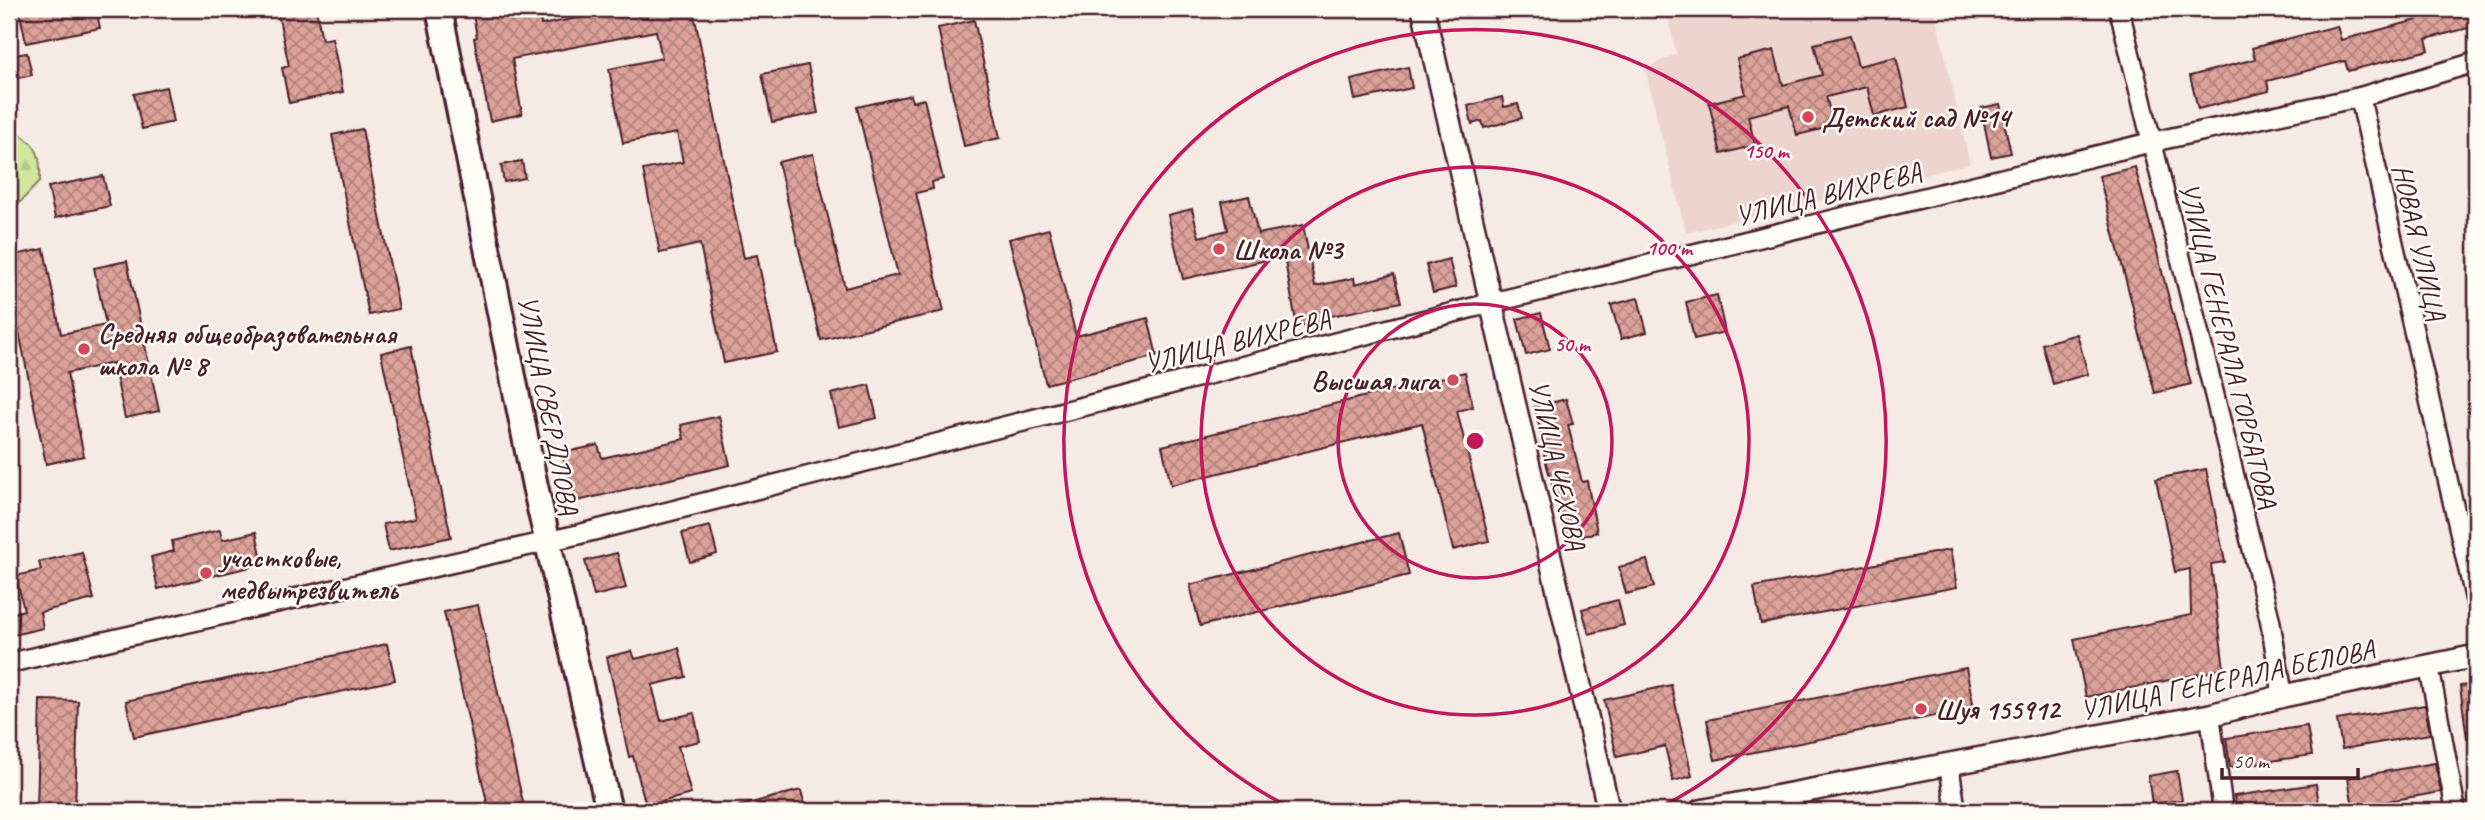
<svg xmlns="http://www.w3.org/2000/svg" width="2485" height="820" font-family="Caveat,sans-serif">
<defs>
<pattern id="forest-firs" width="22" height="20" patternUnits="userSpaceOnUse" patternTransform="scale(1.75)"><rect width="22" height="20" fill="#d0e69b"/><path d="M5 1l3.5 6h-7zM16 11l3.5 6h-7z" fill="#b4c586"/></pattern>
<pattern id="building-cross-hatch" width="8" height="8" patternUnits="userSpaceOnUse" patternTransform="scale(1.75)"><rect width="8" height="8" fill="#dca299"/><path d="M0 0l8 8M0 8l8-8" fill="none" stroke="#b4837d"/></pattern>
</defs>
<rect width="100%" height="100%" fill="#f6eae4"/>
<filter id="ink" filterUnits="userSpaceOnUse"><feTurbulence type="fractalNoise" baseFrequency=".0143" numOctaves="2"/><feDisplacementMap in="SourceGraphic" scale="14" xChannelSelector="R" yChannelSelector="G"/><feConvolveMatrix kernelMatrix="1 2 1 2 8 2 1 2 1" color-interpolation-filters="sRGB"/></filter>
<g filter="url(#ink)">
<polygon fill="#eed4ce" points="1666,9 1841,9 1842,11 1859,9 1934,9 1970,164 1686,233 1645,69 1676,54"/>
<path fill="url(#forest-firs)" stroke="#8d8263" stroke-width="2" d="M17 132C39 146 41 156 40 181L9 214V134Z"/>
<g fill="url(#building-cross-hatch)" stroke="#4a1f2b" stroke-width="2">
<polygon points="19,9 96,9 100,28 26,43"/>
<polygon points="277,9 316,9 322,40 332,38 343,92 289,103 282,68 289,66"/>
<polygon points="472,9 540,9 541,25 625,9 636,9 638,16 675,9 693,9 744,258 757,255 777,352 724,363 700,244 660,253 643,170 683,162 677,133 623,143 609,69 662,58 656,31 512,59 522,114 490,121 474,38 477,37"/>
<polygon points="2414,9 2476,9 2476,26 2426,39 2429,50 2348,71 2345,61 2267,81 2269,91 2198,109 2190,76 2255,59 2252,48 2337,26 2341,40 2417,20"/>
<polygon points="974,20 1000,138 964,146 938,28"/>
<polygon points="1850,35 1858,66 1896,57 1908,107 1874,116 1867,87 1826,97 1834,126 1797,135 1789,106 1748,116 1755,145 1721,154 1709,103 1746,94 1737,59 1774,50 1783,85 1822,75 1814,44"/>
<polygon points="27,53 32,75 9,80 9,56"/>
<polygon points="808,65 818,113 772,122 762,74"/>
<polygon points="1408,67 1412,88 1355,100 1351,80"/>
<polygon points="166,87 173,122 142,129 134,94"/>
<polygon points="911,95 912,102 924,99 943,179 932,182 933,189 916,193 944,311 821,340 778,162 813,154 845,288 898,275 857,107"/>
<polygon points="1502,97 1504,107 1518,104 1522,118 1484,128 1482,121 1472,124 1468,106"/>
<polygon points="2000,104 2011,153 1991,157 1981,108"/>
<polygon points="362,129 399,309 369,315 332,135"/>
<polygon points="522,161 525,178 504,182 501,165"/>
<polygon points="2135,167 2191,384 2155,393 2099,176"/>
<polygon points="103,176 110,206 55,218 48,187"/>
<polygon points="1249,196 1258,234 1303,225 1315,286 1354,278 1355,284 1394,274 1401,302 1321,318 1322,322 1297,327 1284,256 1183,279 1168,215 1192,209 1199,237 1228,230 1222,202"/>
<polygon points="1049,229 1076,336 1148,318 1157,356 1046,384 1009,239"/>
<polygon points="44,249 61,334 106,325 94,268 127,261 159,411 125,418 113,363 67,373 84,456 46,464 9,283 9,256"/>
<polygon points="1449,259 1456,287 1433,293 1426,265"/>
<polygon points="1717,295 1725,332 1694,339 1686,302"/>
<polygon points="1638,298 1647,332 1621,339 1611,305"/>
<polygon points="1541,313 1550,349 1526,355 1517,319"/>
<polygon points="2077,334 2088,374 2053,384 2042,344"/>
<polygon points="411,346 451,537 389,551 383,524 416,518 381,353"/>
<polygon points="1465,372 1473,407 1457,411 1489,541 1453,550 1422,423 1171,485 1162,446"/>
<polygon points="869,385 877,418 839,427 831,394"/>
<polygon points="1566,399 1573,424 1568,425 1582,482 1587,481 1597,532 1567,540 1540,440 1543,440 1534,407"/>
<polygon points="719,416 730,465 573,502 562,453 598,445 602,458 684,439 681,425"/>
<polygon points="2206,469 2225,562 2211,564 2224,669 2086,697 2074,639 2191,615 2190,569 2175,572 2156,479"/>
<polygon points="710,526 717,554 690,562 682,533"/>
<polygon points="220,530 222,540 256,532 263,564 158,589 151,557 174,551 172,541"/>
<polygon points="1399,533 1409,575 1200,626 1190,585"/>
<polygon points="1950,550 1957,587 1761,624 1754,587"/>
<polygon points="82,552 94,599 40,612 43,628 9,636 9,614 24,610 16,576 41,570 39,562"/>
<polygon points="617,553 626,588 594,596 585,561"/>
<polygon points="1647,560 1654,587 1626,594 1619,567"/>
<polygon points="1618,600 1624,625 1589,634 1582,609"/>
<polygon points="478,605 525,811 489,811 457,670 444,612"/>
<polygon points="387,644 395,680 134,737 126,701"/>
<polygon points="679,648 686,677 652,685 661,721 694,713 700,741 678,746 691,794 646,806 633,756 629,757 607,657 632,651 635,659"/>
<polygon points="1966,668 1974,708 1715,760 1707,720"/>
<polygon points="2476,684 2476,739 2467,739 2460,686"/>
<polygon points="1671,685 1692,776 1673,781 1665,746 1617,757 1604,700"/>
<polygon points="40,700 78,701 75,811 37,811"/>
<polygon points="2425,705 2430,734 2342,749 2337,720"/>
<polygon points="2307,726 2312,755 2230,767 2226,738"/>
<polygon points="2435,763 2441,792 2353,807 2348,778"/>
<polygon points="2177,771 2182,800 2152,804 2148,776"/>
<polygon points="2316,784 2320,811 2237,811 2234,796"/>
<polygon points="801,790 806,811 740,811 739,806"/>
</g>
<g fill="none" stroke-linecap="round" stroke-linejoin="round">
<defs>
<g id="minor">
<polyline points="2119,9 2270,620 2283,696"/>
<polyline points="2360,97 2476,603"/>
<polyline points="9,663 576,535 1491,303 2152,142 2360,97 2476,62"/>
<polyline points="2429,666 2456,811"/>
<polyline points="2210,715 2223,811"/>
<polyline points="1949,765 1956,811"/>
</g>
<g id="tertiary">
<polyline points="1423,9 1609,811"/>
<polyline points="1700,811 2210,715 2283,696 2476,656"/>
</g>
<polyline id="secondary" points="439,9 535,486 609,811"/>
</defs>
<use href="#minor" stroke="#4a1f2b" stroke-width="23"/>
<use href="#tertiary" stroke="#4a1f2b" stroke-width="26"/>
<use href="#secondary" stroke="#4a1f2b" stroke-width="30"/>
<use href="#minor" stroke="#fdfcf7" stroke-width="18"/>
<use href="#tertiary" stroke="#fdfcf7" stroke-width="21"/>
<use href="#secondary" stroke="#fdfcf7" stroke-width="24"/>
</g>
</g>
<g fill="none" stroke="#c2185b" stroke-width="3.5">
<circle cx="1475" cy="441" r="137"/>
<circle cx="1475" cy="441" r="274"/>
<path d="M1295 810A411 411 0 1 1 1655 810"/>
</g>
<g fill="#d1495b" stroke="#fdfcf7" stroke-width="2.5">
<circle cx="1808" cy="117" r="7"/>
<circle cx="1219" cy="249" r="7"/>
<circle cx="84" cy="349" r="7"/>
<circle cx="1453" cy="380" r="7"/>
<circle cx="206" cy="573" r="7"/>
<circle cx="1921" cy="709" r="7"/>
</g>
<g text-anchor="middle" stroke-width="5" stroke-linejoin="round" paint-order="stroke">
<g font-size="28" font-weight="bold" fill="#4a1f2b" stroke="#fdfcf7" text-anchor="start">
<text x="1822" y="127">Детский сад №14</text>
<text x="1233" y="259">Школа №3</text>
<text x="98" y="343">Средняя общеобразовательная<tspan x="98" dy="32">школа № 8</tspan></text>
<text x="1439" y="390" text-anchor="end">Высшая лига</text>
<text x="220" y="567">участковые,<tspan x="220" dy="32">медвытрезвитель</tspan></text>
<text x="1935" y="719">Шуя 155912</text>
</g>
<g font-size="28" fill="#4a1f2b" stroke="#fdfcf7">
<text transform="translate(1828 193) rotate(-14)" y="10">УЛИЦА ВИХРЕВА</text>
<text transform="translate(2420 242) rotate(77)" y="10">НОВАЯ УЛИЦА</text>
<text transform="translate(1237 340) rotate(-14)" y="10">УЛИЦА ВИХРЕВА</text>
<text transform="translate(2229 345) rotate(76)" y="10">УЛИЦА ГЕНЕРАЛА ГОРБАТОВА</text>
<text transform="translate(549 405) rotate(79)" y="10">УЛИЦА СВЕРДЛОВА</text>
<text transform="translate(1558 465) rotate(77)" y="10">УЛИЦА ЧЕХОВА</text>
<text transform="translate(2227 679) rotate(-12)" y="10">УЛИЦА ГЕНЕРАЛА БЕЛОВА</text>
</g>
</g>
<circle cx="1475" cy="441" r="10" fill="#c2185b" stroke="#fdfcf7" stroke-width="3.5"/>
<g font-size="21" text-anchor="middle" font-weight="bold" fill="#c2185b" stroke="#fdfcf7" stroke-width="5" stroke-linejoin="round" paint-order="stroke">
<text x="1766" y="158">150 m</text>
<text x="1669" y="255">100 m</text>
<text x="1572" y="351">50 m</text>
</g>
<rect width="2485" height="820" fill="none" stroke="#fdfcf7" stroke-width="35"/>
<rect x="18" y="18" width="2450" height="785" fill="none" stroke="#4a1f2b" stroke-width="2.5" filter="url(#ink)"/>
<path d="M2222 768v10h136v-10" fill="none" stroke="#4a1f2b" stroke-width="3.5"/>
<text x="2233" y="768" font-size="21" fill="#4a1f2b" stroke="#fdfcf7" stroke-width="5" paint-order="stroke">50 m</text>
</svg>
